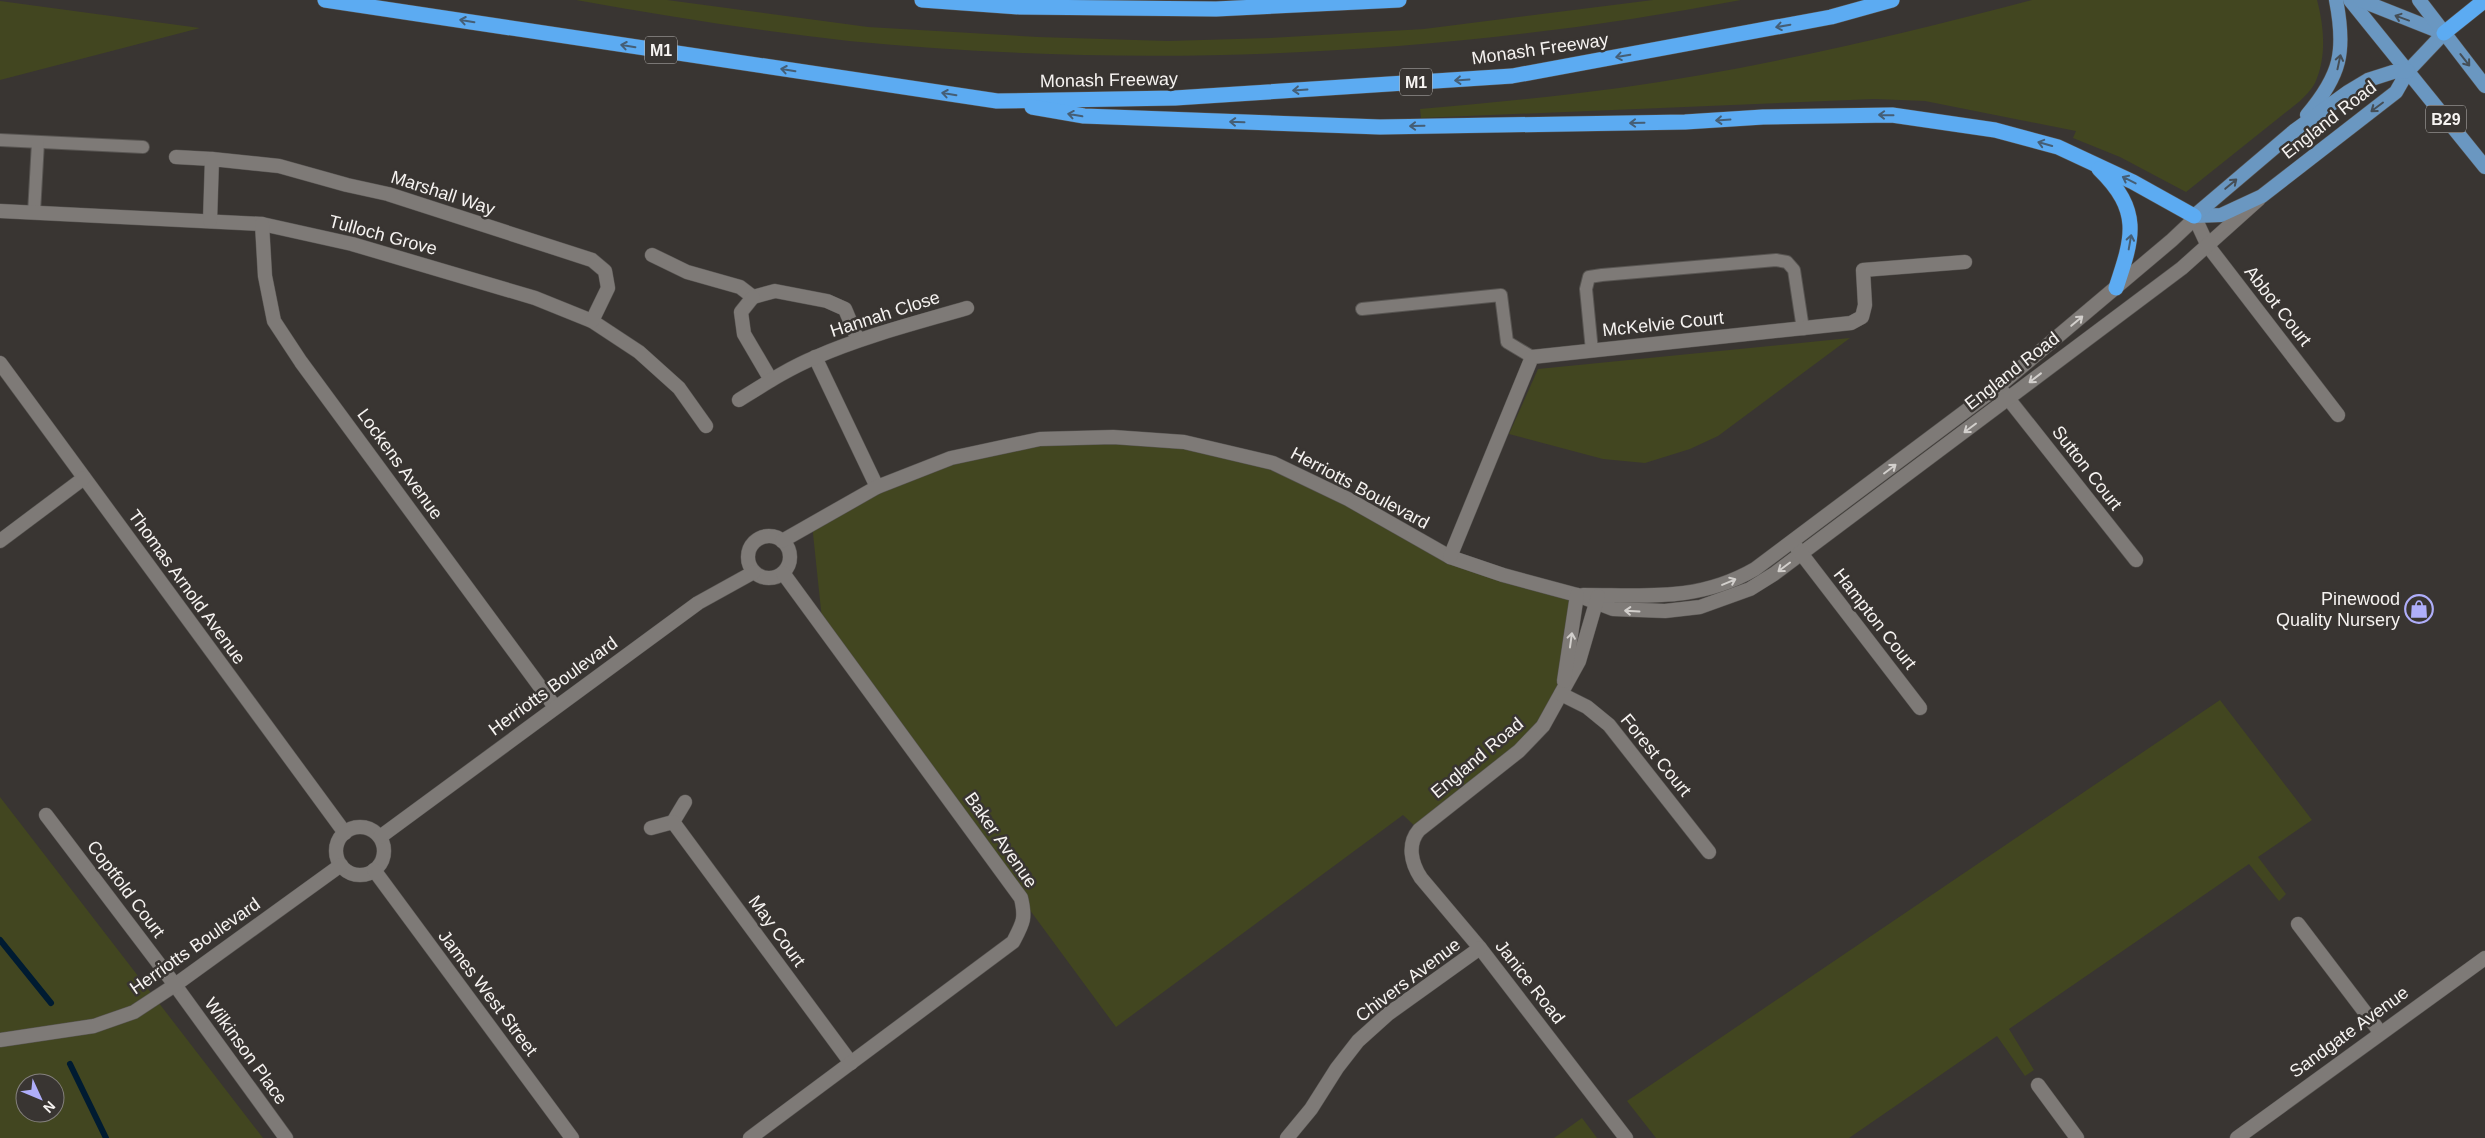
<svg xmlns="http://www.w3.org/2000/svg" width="2485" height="1138" font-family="Arial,sans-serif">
<rect width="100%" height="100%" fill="#393532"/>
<g fill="#424620" fill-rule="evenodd">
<path d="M576 0H667L868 27 1038 37 1168 41 1270 38 1424 29 1653 0H1741C1448 56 1146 70 849 41 758 31 666 16 576 0Z"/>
<path d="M2032 0H2317C2324 26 2327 57 2315 83 2312 89 2305 96 2300 101L2186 192 2120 157 2073 138 2076 131 1925 101 1874 99 1421 118 1420 109C1487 103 1553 97 1619 88 1758 68 1897 36 2032 0Z"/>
<polygon points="0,1 200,28 0,80"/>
<polygon points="1850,338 1718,436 1690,449 1645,463 1603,459 1509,434 1538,369"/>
<polygon points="1113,437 1273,463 1450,557 1577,595 1571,639 1549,718 1419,830 1403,815 1116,1027 823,629 812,524 877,487 1040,439"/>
<polygon points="2220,700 2312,820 2258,857 2286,894 2279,901 2249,864 2009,1029 2034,1070 2025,1076 1997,1036 1849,1138 1656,1138 1627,1101"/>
<path d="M0 797 263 1138H0ZM25 1083H55V1113H25Z"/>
<polygon points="1582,1118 1597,1138 1554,1138"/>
</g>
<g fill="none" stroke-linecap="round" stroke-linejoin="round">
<g stroke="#001b31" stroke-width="6">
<polyline points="0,940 51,1003"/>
<polyline points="70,1064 106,1138"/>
</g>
<defs>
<g id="service">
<polyline points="0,140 143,147"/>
<polyline points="34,213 38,142"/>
<polyline points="1362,309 1501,295 1507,342 1532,357"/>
<polyline points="1592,351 1586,289 1589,277 1602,275 1776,260 1787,262 1794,270 1803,329"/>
</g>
<g id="minor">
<polyline points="176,157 212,159"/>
<polyline points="0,211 262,224 352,244 535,298 592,321 639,352 679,388 706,426"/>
<polyline points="2194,216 2208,246 2338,415"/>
<polyline points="210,221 212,159 279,166 347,185 388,194 592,260 605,271 608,288 592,321"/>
<polyline points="262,224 265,276 274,321 301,362 555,707"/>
<polyline points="652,255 687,272 740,287 753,297 775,291 827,301 845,309 858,340"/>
<polyline points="753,297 741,312 744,334 771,380"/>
<polyline points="815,357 877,487"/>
<polyline points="0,363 345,833"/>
<polyline points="2003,392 2136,560"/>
<path d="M739 400C763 385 789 368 816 357 864 336 916 323 967 308"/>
<circle cx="769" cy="557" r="21"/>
<polyline points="0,541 84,478"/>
<polyline points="782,541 877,487 951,458 1040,439 1113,437 1184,442 1273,463 1348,499 1450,557 1503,575 1577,595 1613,609 1665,611 1700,607 1750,589 1774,574 2182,268 2259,199"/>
<polyline points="1797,548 1920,708"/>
<polyline points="1450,557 1532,357 1851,323 1862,317 1865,305 1863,270 1965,262"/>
<path d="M1583 595C1646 595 1698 602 1755 569L1999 386 2172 240 2189 224 2194 216"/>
<path d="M1598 596 1579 661 1543 726 1519 751 1419 830C1407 844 1411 863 1421 878L1480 948 1626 1138"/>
<polyline points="1564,681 1577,595"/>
<polyline points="1561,694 1587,707 1609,725 1709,852"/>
<polyline points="46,815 175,985 286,1138"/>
<polyline points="673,822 685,802"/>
<circle cx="360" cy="851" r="24"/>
<polyline points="651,828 673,822 851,1063"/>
<polyline points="380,837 698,603 754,572"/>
<polyline points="374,870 572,1138"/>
<polyline points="2298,924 2380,1032"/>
<polyline points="0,1040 94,1026 134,1012 175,985 341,865"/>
<polyline points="2038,1085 2077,1138"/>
<path d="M750 1138 1013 942C1023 923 1026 919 1021 898L783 573"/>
<polyline points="1287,1138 1311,1109 1337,1068 1358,1041 1388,1014 1480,948"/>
<polyline points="2237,1138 2485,958"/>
</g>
<g id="primary">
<polyline points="2350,0 2485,167"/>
<polyline points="2360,0 2443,33"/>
<polyline points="2419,0 2485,86"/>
<path d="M2307 115C2341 75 2346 51 2336 0"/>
<polyline points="2194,216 2221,215 2262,196 2396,92 2408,71 2444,33"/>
<polyline points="2194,216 2294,131 2348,92 2368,80 2393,72 2408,71"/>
</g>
<g id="motorway">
<polyline points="325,0 997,101 1175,98 1512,76 1831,17 1892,0"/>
<polyline points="922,0 1020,7 1216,9 1399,0"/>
<polyline points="2444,33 2485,0"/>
<polyline points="1032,107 1084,116 1380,127 1685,122 1763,117 1892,115 1995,130 2058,147 2133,182 2194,216"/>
<path d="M2099 169C2142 211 2133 237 2116 288"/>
</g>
</defs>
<use href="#service" stroke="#585552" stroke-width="14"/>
<use href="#minor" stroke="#585552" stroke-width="15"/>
<use href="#primary" stroke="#585552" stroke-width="15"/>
<use href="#motorway" stroke="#585552" stroke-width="16"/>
<use href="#service" stroke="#7e7a77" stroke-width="12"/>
<use href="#minor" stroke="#7e7a77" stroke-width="14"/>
<use href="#primary" stroke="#6a97c1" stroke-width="14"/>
<use href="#motorway" stroke="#5cabf2" stroke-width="15"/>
</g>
<defs><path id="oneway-shaft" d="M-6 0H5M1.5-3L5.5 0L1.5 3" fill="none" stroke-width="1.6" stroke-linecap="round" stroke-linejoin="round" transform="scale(1.25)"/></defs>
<g stroke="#454e56">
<use href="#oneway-shaft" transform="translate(2402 18) rotate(-160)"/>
<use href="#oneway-shaft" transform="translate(2465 60) rotate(52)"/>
<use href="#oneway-shaft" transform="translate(2339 62) rotate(-78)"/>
<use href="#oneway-shaft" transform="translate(2377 107) rotate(143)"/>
<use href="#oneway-shaft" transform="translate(2231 184) rotate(-40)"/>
</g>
<g stroke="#455e75">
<use href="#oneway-shaft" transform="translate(467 21) rotate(-171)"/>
<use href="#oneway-shaft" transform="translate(1783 26) rotate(170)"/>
<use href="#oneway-shaft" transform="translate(628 46) rotate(-171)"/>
<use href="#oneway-shaft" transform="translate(1623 56) rotate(170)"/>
<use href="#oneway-shaft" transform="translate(788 70) rotate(-171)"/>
<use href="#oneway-shaft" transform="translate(1462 80) rotate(176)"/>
<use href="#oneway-shaft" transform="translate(1300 90) rotate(176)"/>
<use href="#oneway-shaft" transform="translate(949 94) rotate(-171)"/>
<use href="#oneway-shaft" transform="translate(1075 115) rotate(-170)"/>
<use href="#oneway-shaft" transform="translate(1886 115) rotate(-179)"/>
<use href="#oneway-shaft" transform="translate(1723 120) rotate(176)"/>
<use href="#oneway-shaft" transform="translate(1237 122) rotate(-178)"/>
<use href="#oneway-shaft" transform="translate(1637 123) rotate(179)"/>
<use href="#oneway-shaft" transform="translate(1417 126) rotate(179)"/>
<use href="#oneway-shaft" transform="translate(2045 144) rotate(-164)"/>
<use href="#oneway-shaft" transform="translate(2129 180) rotate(-153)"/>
<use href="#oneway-shaft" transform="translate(2130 242) rotate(-80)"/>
</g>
<g stroke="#d2cfcc">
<use href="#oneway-shaft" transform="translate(2077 321) rotate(-40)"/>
<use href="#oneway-shaft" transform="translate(2035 378) rotate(142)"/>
<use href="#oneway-shaft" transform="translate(1970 428) rotate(143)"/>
<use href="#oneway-shaft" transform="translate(1890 469) rotate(-37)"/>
<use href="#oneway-shaft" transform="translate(1784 567) rotate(143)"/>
<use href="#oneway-shaft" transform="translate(1729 582) rotate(-23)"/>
<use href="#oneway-shaft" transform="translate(1632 611) rotate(-177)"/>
<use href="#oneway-shaft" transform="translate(1571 640) rotate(-82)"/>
</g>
<defs>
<symbol id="shop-ring" viewBox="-11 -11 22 22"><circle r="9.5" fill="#393532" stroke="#afaefa" stroke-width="1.5"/><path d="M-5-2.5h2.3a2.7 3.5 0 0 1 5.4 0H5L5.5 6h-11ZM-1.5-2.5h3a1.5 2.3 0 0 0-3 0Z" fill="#afaefa"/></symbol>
</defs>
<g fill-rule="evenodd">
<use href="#shop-ring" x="2403" y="593" width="32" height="32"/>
</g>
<g text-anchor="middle" stroke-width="5" stroke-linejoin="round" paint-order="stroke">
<g fill="#393532" stroke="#bdbab8" stroke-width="1">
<rect x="645" y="36.5" width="32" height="27" rx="4"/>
<rect x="1400" y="68.5" width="32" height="27" rx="4"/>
<rect x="2426" y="105.5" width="40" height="27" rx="4"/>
</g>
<g font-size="16" font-weight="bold" fill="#f6f3f1">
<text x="661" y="56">M1</text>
<text x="1416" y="88">M1</text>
<text x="2446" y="125">B29</text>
</g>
<g font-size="18" fill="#f6f3f1" stroke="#393532">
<text transform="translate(1540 49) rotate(-8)" y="6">Monash Freeway</text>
<text transform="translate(1109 80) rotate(-1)" y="6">Monash Freeway</text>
<text transform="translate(2329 120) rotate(-38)" y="6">England Road</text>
<text transform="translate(443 193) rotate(18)" y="6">Marshall Way</text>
<text transform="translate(383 235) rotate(15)" y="6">Tulloch Grove</text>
<text transform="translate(2278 306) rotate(52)" y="6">Abbot Court</text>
<text transform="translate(885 314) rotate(-18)" y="6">Hannah Close</text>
<text transform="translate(1663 324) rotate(-6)" y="6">McKelvie Court</text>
<text transform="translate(2012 371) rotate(-38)" y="6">England Road</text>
<text transform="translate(400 464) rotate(54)" y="6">Lockens Avenue</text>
<text transform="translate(2087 468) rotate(52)" y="6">Sutton Court</text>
<text transform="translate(1360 488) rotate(28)" y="6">Herriotts Boulevard</text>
<text transform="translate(187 587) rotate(54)" y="6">Thomas Arnold Avenue</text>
<text transform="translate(1875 619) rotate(52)" y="6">Hampton Court</text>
<text transform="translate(553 686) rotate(-36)" y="6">Herriotts Boulevard</text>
<text transform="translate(1656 755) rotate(51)" y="6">Forest Court</text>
<text transform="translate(1477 758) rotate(-40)" y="6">England Road</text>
<text transform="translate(1001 840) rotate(55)" y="6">Baker Avenue</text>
<text transform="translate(126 889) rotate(53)" y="6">Coptfold Court</text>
<text transform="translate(777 931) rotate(54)" y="6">May Court</text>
<text transform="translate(195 946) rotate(-35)" y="6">Herriotts Boulevard</text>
<text transform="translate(1408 980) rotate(-37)" y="6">Chivers Avenue</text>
<text transform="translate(1530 982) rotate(52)" y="6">Janice Road</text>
<text transform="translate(488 993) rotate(53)" y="6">James West Street</text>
<text transform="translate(2349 1032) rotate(-36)" y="6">Sandgate Avenue</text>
<text transform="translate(246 1051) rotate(54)" y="6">Wilkinson Place</text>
</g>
<g font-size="18" fill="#f6f3f1" stroke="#393532" text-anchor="end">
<text x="2400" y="605">Pinewood<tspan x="2400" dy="21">Quality Nursery</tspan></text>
</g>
</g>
<g transform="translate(40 1098) rotate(134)"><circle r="24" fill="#393532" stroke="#85817e"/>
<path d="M0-4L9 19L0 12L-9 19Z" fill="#afaefa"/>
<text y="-8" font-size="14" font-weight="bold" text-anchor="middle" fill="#f6f3f1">N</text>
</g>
</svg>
